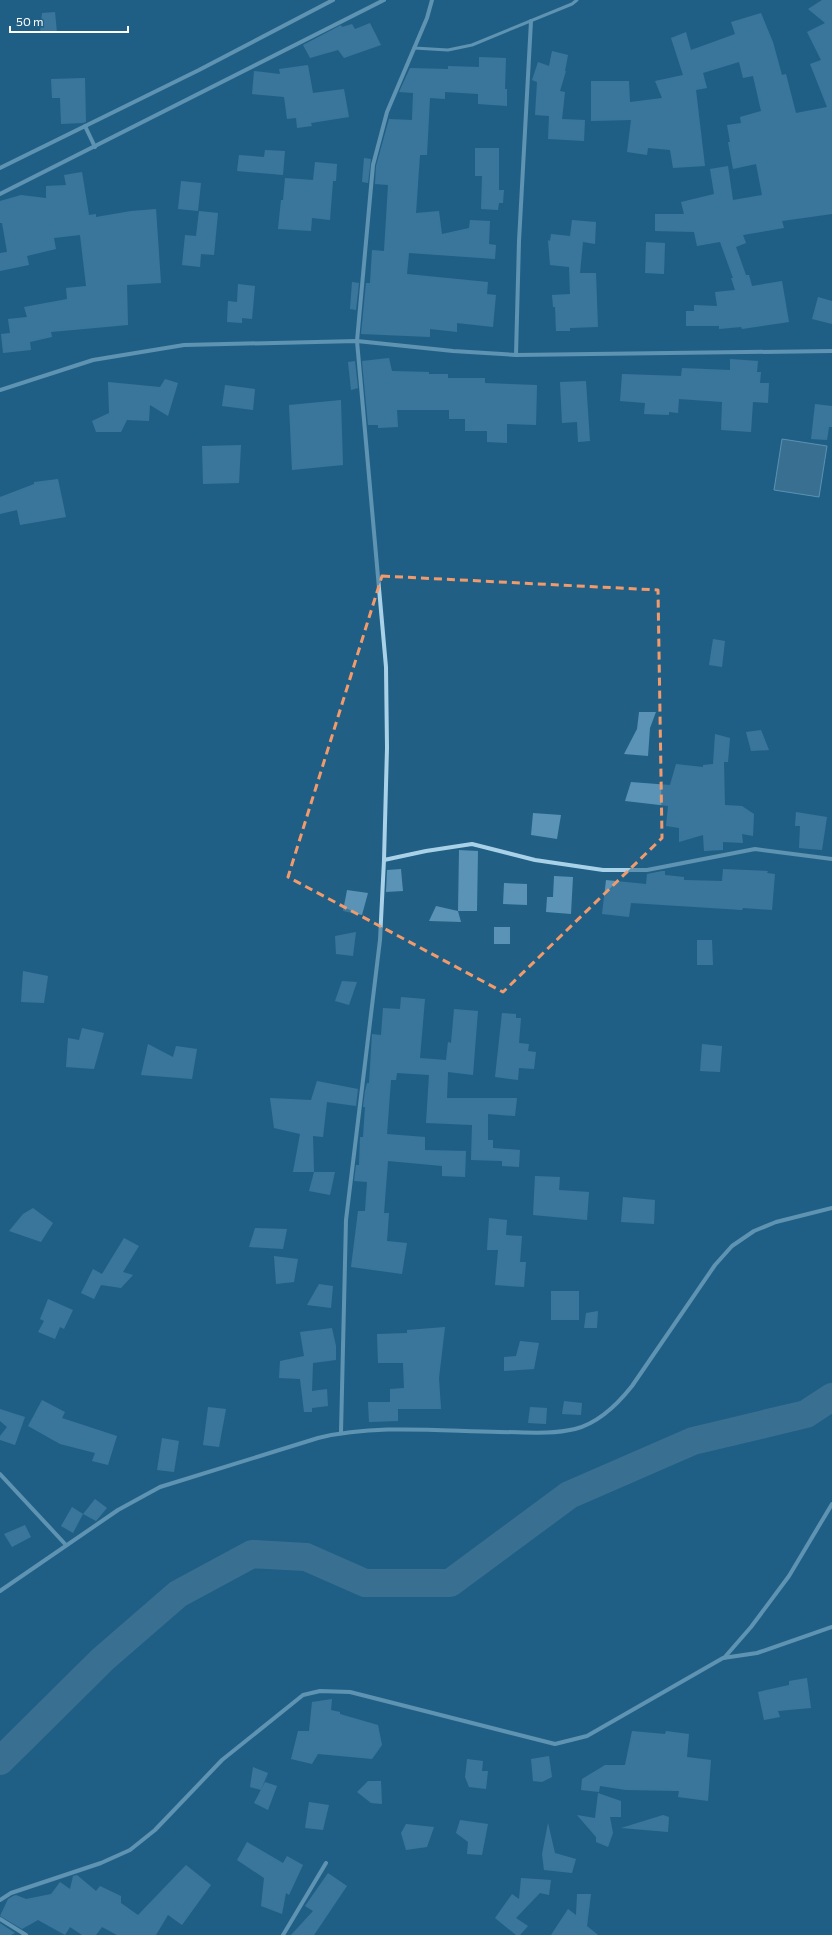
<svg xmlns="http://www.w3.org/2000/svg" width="832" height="1935" font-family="Commissioner,sans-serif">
<rect width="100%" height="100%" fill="#215f85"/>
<polygon fill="#58859f" stroke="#9dcfea" points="782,439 827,446 819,497 774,490"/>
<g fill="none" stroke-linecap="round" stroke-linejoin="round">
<polyline stroke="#58859f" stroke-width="28" points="0,1761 103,1659 178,1594 252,1554 306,1557 365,1583 450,1583 569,1495 693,1441 806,1414 832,1397"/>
</g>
<g fill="#5a93b5">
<polygon points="822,0 832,0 832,214 782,221 784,228 743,235 746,243 736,247 746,275 749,275 752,286 782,281 789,322 742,329 741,327 719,329 719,326 686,326 686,311 694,311 694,305 717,306 715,292 735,290 731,278 733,278 720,242 697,246 694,232 655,231 655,214 684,214 681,202 714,194 710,169 728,166 733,200 762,195 756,164 733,169 728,142 730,142 727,125 741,123 740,117 761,111 753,76 743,78 739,62 703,73 707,88 696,90 705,166 673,168 670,150 648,148 647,155 627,152 631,120 591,121 591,81 629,81 630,102 662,98 655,81 683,75 671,38 686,32 691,50 735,34 731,22 761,13 773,42 782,75 786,74 796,113 827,107 810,64 821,60 807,32 825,23 808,9"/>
<polygon points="55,12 57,33 40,33 42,13"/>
<polygon points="370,23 381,45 344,58 338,50 310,58 303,45 341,25 342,27 352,24 355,29"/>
<polygon points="552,51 568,55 565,71 566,71 560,91 565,92 562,119 585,120 584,141 548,139 549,116 535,115 537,82 532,80 538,62 549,66"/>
<polygon points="479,57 506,58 505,89 507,89 507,106 478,104 478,94 445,92 445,99 430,98 427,155 420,155 416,213 439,211 442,234 469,228 470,220 490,221 489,244 496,245 495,259 409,253 407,274 488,282 487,294 496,295 493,327 457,323 457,332 430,329 430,337 361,334 366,283 370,283 372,250 384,251 388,185 375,184 376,166 389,119 412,120 413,93 399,92 410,68 448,69 448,66 479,67"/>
<polygon points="308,65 313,93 344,89 349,117 311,123 312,126 297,128 296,118 287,119 284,97 252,94 254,71 280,74 279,69"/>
<polygon points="85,78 86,122 83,123 61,124 60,98 52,98 51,79"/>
<polygon points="475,148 499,148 499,190 504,190 503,203 499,203 498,210 481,209 482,176 475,176"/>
<polygon points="265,150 285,151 283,175 237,171 239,155 264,157"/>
<polygon points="364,158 371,159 368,183 362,182"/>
<polygon points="315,162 337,164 336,181 333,181 330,220 312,218 311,231 278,229 281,200 283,200 285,178 313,180"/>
<polygon points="82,172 89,215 96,214 96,217 131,211 156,209 161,283 127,285 128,325 51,332 52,337 30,342 31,350 3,353 1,334 10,333 8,319 27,317 24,307 67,299 66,288 86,286 80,235 54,238 56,249 27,256 29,265 0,271 0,253 7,252 2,223 0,223 0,201 21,195 46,198 46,186 66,185 64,175"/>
<polygon points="181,181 201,183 198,211 178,209"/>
<polygon points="199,211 218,213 214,255 201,254 200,267 182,265 185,235 196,236"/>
<polygon points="572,220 596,222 595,244 583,242 580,273 596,273 598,327 570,328 570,331 556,331 555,307 553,307 552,295 570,294 569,267 550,265 548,240 550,241 551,234 570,236"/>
<polygon points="646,242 665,243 664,274 645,273"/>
<polygon points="352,282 359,283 356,310 350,309"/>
<polygon points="238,284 255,286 252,319 242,318 242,323 227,322 228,301 237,302"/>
<polygon points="818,297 832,301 832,324 812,319"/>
<polygon points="389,358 392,371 429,372 429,374 448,374 448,378 485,378 485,383 537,385 536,425 507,424 507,443 487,442 487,431 465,431 465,419 449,419 449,410 397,410 398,427 378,428 378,425 368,425 362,361"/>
<polygon points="730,359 758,361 757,372 761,372 760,383 769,383 768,403 753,402 751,432 721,430 722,402 679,399 678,413 669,412 669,415 644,414 645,403 620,401 622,374 681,376 682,368 730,370"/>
<polygon points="355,361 358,388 351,390 348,362"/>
<polygon points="165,379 178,383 168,416 150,405 149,421 127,420 121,432 96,432 92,421 109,413 108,382 160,387"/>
<polygon points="586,381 590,441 578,442 577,422 562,423 560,382"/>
<polygon points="225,385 255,389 253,410 222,406"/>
<polygon points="341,400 343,465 292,470 289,405"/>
<polygon points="815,404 832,406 832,427 829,427 827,440 811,439"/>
<polygon points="241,445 239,483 203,484 202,446"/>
<polygon points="58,479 66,517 20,525 17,510 0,514 0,497 34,484 34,482"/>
<polygon points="713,639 725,641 722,667 709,665"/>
<polygon points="639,712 656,712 650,728 648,756 624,754 637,729"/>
<polygon points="761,730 769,750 751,751 746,732"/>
<polygon points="715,734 730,738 728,762 724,762 725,805 742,806 754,814 753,836 742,834 743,843 723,842 723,850 704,851 703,835 679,842 679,828 666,826 668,806 625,801 631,782 670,785 676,764 703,767 703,765 713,764"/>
<polygon points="796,812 827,817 822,850 799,848 800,826 795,826"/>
<polygon points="533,813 561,815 557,839 531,835"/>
<polygon points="459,850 478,851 477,911 458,911"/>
<polygon points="401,869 403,891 386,892 387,870"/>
<polygon points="723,869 768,871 767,873 775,874 772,910 743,908 742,910 631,903 629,917 602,914 606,880 646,884 647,874 662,871 665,871 665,875 684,877 684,880 722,881"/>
<polygon points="554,876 573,877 571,914 546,912 547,897 553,897"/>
<polygon points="504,883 527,884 527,905 503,904"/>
<polygon points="347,890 368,893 362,915 343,911"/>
<polygon points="436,906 458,911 461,922 429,921"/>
<rect x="494" y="927" width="16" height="17"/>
<polygon points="356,932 353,956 336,954 335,936"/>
<polygon points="697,940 712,940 713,965 697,965"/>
<polygon points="23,971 48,976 44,1003 21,1002"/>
<polygon points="342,981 357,982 349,1005 335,1001"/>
<polygon points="401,997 425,999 420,1058 446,1060 448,1042 451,1043 454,1009 478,1011 473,1075 448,1072 447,1098 517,1098 515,1116 488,1114 488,1140 493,1140 493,1148 520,1150 519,1167 502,1166 502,1161 471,1160 472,1125 426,1123 429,1075 397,1073 396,1080 391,1080 387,1134 425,1137 425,1150 466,1151 465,1177 442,1176 442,1166 388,1161 384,1213 389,1213 387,1241 407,1243 402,1274 351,1267 358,1211 365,1211 367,1182 354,1181 356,1165 359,1165 360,1137 363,1137 365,1107 363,1107 365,1091 367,1083 369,1083 372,1034 381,1035 383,1008 400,1009"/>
<polygon points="502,1013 516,1014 516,1018 521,1018 519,1043 529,1044 528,1051 536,1052 534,1069 519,1068 518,1080 495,1077"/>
<polygon points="82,1028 104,1033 94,1069 66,1067 68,1038 79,1040"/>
<polygon points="148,1044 173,1057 176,1046 197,1049 192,1079 141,1075"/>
<polygon points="702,1044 722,1046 720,1072 700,1071"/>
<polygon points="317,1081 358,1089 356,1106 327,1102 323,1137 313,1136 314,1172 293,1172 300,1134 274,1128 270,1098 311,1100"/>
<polygon points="314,1172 335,1172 330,1195 309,1191"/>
<polygon points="535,1176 560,1177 559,1190 589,1192 587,1220 533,1215"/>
<polygon points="623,1197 655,1200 654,1224 621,1222"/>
<polygon points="33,1208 53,1223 41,1242 9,1231 23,1214"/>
<polygon points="489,1218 507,1220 506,1235 522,1236 520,1262 526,1262 524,1287 495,1285 498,1250 487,1250"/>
<polygon points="255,1228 287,1229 283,1249 249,1247"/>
<polygon points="124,1238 139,1246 123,1272 133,1275 121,1288 101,1285 94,1299 81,1293 93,1269 102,1274"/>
<polygon points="274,1256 298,1259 294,1282 276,1284"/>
<polygon points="319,1284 333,1286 331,1308 307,1305"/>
<rect x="551" y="1291" width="28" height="29"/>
<polygon points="48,1299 73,1310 64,1329 60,1327 55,1339 38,1332 44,1321 40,1319"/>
<polygon points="598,1311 597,1328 584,1328 586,1313"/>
<polygon points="445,1327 439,1378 441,1409 398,1409 398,1421 369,1422 368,1402 390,1402 390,1389 404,1388 403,1363 378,1363 377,1334 407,1333 407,1330"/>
<polygon points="332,1328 336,1346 336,1360 313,1363 312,1391 327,1389 328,1406 312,1408 312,1412 304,1412 300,1379 279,1378 280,1361 304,1356 300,1332"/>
<polygon points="520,1341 539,1343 534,1369 504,1371 504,1357 516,1356"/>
<polygon points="42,1400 65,1412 62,1418 117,1436 108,1465 92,1461 95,1453 60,1444 28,1426"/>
<polygon points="564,1401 582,1403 581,1415 562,1414"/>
<polygon points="208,1407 226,1409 219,1447 203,1445"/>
<polygon points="530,1407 547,1408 546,1424 528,1423"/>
<polygon points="0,1409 25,1417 15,1445 0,1440 0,1436 7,1427 0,1421"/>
<polygon points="162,1438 179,1441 174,1472 157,1470"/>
<polygon points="95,1499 107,1508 96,1521 83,1514"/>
<polygon points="72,1507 83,1514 73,1533 61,1526"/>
<polygon points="25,1525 31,1537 12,1547 4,1534"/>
<polygon points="807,1678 811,1708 778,1711 780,1717 764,1720 758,1692 789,1685 789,1681"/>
<polygon points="332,1699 331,1710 340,1712 340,1714 378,1725 382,1745 372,1759 318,1754 312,1764 291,1759 298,1731 309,1731 312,1702"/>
<polygon points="632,1731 665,1734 666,1731 689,1734 687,1757 711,1760 708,1801 678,1797 679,1791 626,1790 600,1786 599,1792 581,1790 582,1779 605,1765 625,1765"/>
<polygon points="549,1756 552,1777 542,1782 533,1781 531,1759"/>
<polygon points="467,1759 483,1761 482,1771 488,1771 486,1789 469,1787 465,1777"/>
<polygon points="253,1767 268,1773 261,1790 250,1787"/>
<polygon points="368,1781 381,1781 382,1804 371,1803 357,1792"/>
<polygon points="265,1782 277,1786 268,1810 254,1803"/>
<polygon points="598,1793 621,1801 621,1817 610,1817 613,1833 608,1847 596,1842 596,1837 577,1815 595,1818"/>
<polygon points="309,1802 329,1805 323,1830 305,1828"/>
<polygon points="663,1815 669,1817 668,1832 621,1828"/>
<polygon points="460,1820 488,1824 482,1855 467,1854 468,1842 456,1833"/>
<polygon points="548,1823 555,1853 576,1859 572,1873 544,1870 542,1854"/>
<polygon points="406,1824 434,1827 427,1847 406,1850 401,1833"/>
<polygon points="247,1842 283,1863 287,1856 303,1865 289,1895 286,1893 282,1914 261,1906 264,1878 237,1860"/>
<polygon points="186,1865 211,1885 182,1925 168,1915 156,1935 117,1935 102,1927 96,1935 82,1935 70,1927 65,1935 38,1920 22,1929 0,1916 8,1899 13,1896 16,1895 26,1899 51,1894 60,1882 70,1889 73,1876 77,1875 96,1891 100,1886 121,1896 121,1903 138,1915"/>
<polygon points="328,1873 347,1886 314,1935 291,1935 313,1911 305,1906"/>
<polygon points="521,1878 551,1880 549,1895 540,1893 516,1918 528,1926 520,1935 516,1935 495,1918 512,1894 519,1899"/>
<polygon points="577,1894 591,1894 587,1926 598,1935 551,1935 568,1909 576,1915"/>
<polygon points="0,1923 15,1933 11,1935 0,1935"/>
</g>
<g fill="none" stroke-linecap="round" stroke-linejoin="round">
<polyline stroke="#a9d2e9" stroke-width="3" points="414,48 448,50 472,45 572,4 577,0"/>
<g stroke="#a9d2e9" stroke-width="4">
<polyline points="85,126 95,147"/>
<polyline points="0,168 199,70 333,0"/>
<polyline points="0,194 384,0"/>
<polyline points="516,355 519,241 531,21"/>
<polyline points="0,390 93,360 184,345 357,341 453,351 516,355 832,351"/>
<polyline points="384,860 426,851 472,844 535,860 603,870 647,870 755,849 832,859"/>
<polyline points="341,1432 346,1220 380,940 384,860 387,748 386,667 357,341 373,165 387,112 427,18 432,0"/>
<polyline points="0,1474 66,1545"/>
<path d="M0 1591 118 1510 160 1487 318 1438C376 1424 439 1431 499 1432 524 1432 550 1435 575 1429 599 1423 617 1405 632 1386L715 1265 732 1246 754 1231 776 1222 832 1208"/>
<polyline points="724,1658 751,1627 789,1576 832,1504"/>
<polyline points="0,1900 11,1893 101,1863 130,1850 155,1830 222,1760 303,1695 320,1691 350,1692 555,1744 587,1736 723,1658 757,1653 832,1627"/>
<polyline points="0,1919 26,1935"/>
<polyline points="283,1935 326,1863"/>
</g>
</g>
<path d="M0 0H832V1935H0ZM382 576 658 590 662 838 503 992 288 877Z" fill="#215f85" fill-opacity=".55" fill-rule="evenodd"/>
<path fill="none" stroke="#f19b6d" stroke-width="3" stroke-dasharray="8 5" stroke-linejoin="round" d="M382 576 658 590 662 838 503 992 288 877Z"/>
<path d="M10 26v6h118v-6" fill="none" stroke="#ffffff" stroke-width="2"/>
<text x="16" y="26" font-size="12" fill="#ffffff" stroke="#215f85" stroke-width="3" paint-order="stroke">50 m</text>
</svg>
